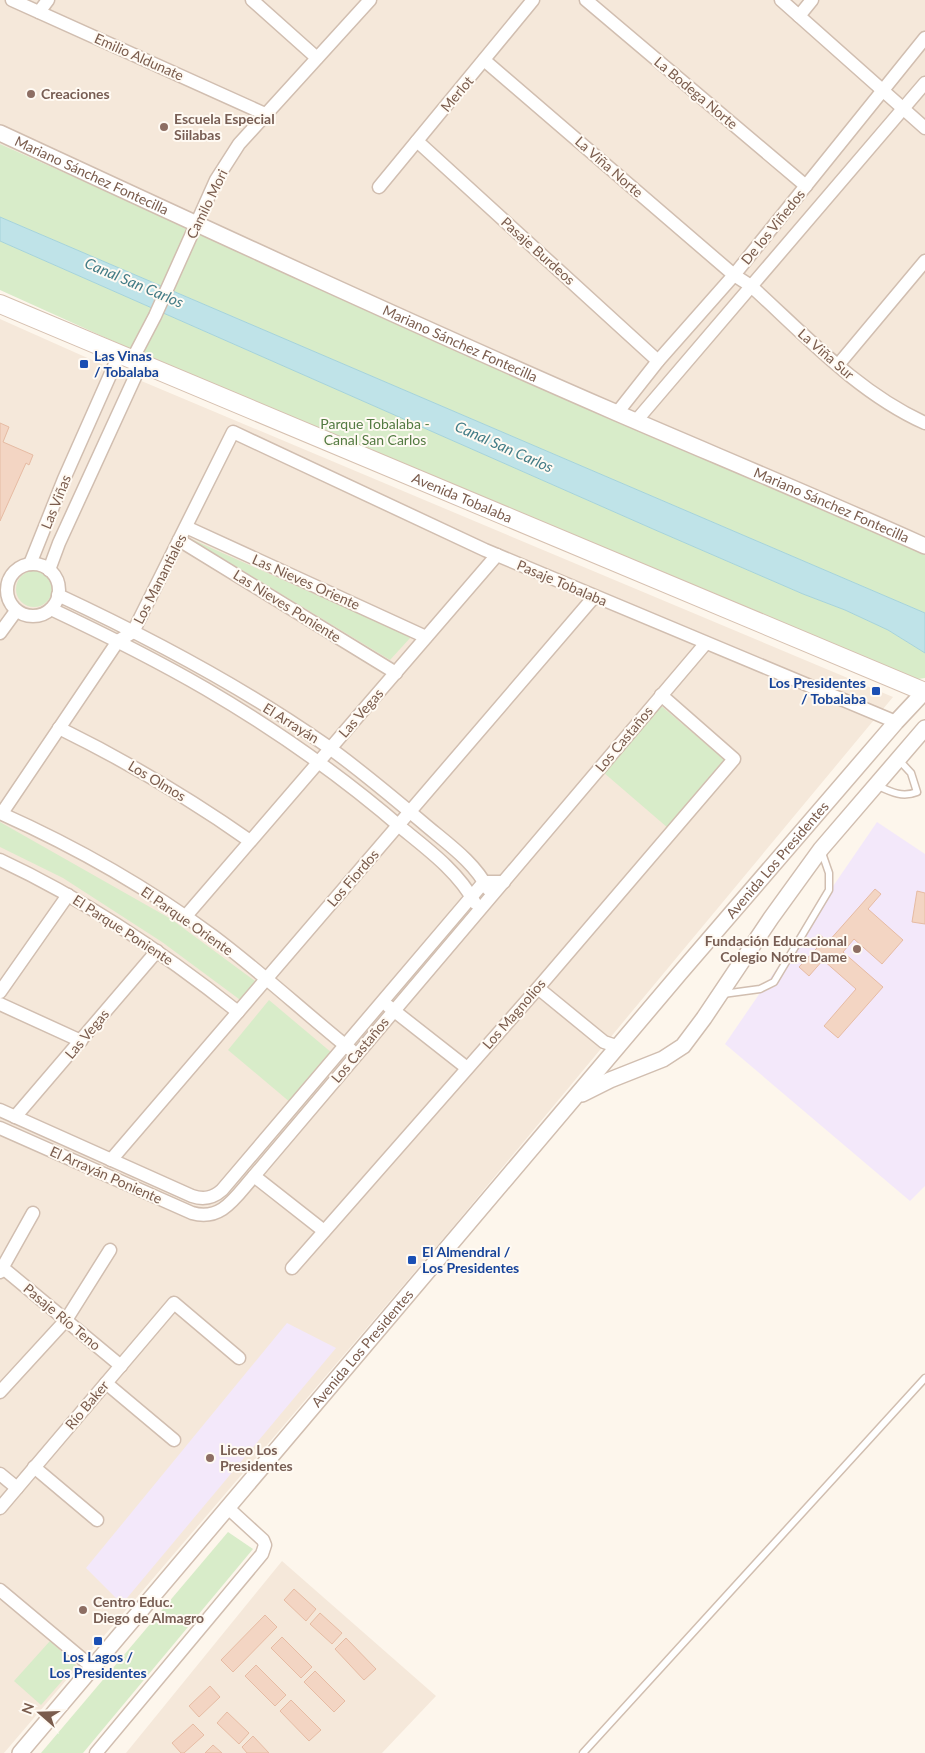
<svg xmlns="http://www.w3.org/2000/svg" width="925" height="1753" font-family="Lato,sans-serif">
<rect width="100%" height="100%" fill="#fdf6ec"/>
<g fill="#f5e8da">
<polygon points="0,0 925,0 925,552 630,424 0,144"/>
<polygon points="0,319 101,364 893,697 453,1227 4,1753 0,1753"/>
<polygon points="282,1561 436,1696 382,1753 126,1753"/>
</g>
<g fill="#f3e8fa">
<polygon points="877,822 925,854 925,1186 910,1201 725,1044"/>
<polygon points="287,1323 336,1348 122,1604 86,1568"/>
</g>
<g fill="#d8ecc9">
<polygon points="0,144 630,424 925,552 925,613 0,217"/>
<polygon points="0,241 653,529 803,594 845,610 888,630 925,653 925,678 918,679 824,642 239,398 0,290"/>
<polygon points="189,538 411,637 390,660"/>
<circle cx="34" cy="589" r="18"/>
<polygon points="660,705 726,761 668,828 603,772"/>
<polygon points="0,822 171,919 259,984 243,1002 162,942 63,878 0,847"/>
<polygon points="269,1000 332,1053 291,1103 228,1050"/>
<polygon points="228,1532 253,1549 83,1753 41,1753"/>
<polygon points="50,1641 76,1665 41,1705 14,1681"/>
</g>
<polygon fill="#bfe3e8" stroke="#a5d3da" points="0,217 925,613 925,653 888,630 845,610 803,594 653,529 0,241"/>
<g fill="#f3d5c3" stroke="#e6bba3">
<polygon points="0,423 9,427 3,442 33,455 29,465 26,463 0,521"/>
<polygon points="875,889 881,894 868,909 903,940 882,964 854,939 843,952 883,987 838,1038 824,1026 856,989 823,960 809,976 799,967 817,948 811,943 819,934 828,942"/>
<polygon points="917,891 925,893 925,924 912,922"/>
<polygon points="294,1589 316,1609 306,1621 284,1600"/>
<polygon points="320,1613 342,1633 332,1644 310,1624"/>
<polygon points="265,1615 277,1627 233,1672 221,1660"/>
<polygon points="282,1637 312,1667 301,1678 271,1648"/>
<polygon points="346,1638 376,1669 364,1680 335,1649"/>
<polygon points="256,1665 286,1695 275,1706 245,1676"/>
<polygon points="315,1671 345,1701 334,1712 304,1682"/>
<polygon points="210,1686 220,1697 199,1717 189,1706"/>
<polygon points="291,1700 321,1730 309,1741 280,1711"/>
<polygon points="227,1712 249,1733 239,1744 217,1723"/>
<polygon points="193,1724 204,1735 184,1753 181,1753 172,1743"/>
<polygon points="253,1736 269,1753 247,1753 242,1747"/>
<polygon points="213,1745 222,1753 205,1753"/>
</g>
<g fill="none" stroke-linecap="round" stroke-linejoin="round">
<defs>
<g id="service">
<path d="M876 785C891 792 902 798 917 792L911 773 898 759"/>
<polyline points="723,994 760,989 774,982 829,890 829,873 821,850"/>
<polyline points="583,1753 925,1378"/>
</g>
<g id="minor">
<polyline points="12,0 265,114"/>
<polyline points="252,0 317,58"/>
<polyline points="586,0 806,186"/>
<polyline points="781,0 925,128"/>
<polyline points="39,12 48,0"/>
<polyline points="799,16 812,0"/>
<path d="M484 60 734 275 751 286C805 335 858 393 925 423"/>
<polyline points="417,141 658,361"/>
<polyline points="379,187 533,0"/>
<polyline points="132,360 155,316 216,180 239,144 370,0"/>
<polyline points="838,365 925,261"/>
<polyline points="617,413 658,361 734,275 925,38"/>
<polyline points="636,421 925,83"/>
<polyline points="186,527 426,637"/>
<polyline points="179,540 396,673"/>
<polyline points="30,564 64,479 119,355"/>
<circle cx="33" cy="590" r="26"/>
<polyline points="49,570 59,543 141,364"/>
<path d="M58 595C150 638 241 686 324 744 358 768 390 795 422 822 445 842 474 861 488 889"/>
<path d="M51 609C104 634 156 660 206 689 276 730 343 777 404 830 430 851 459 873 475 903"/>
<polyline points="0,633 16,611"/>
<path d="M59 728C126 761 189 798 250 841"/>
<path d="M0 813C74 846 148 888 213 936 261 972 305 1013 351 1050"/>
<polyline points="2,813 118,641 133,632 233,432 485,550 896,722"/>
<path d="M0 860C86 900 164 953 238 1012"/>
<polyline points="185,917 497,555"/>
<polyline points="538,988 604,1042 619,1047"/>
<polyline points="0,992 68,895"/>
<polyline points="0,1004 81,1041"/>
<polyline points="388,1006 467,1068"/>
<path d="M0 1110 192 1196C204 1200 213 1198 222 1190L484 882H504"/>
<polyline points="15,1117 157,951"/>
<path d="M0 1128 192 1213C222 1222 236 1196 254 1176L706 643"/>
<polyline points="111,1160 594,597"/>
<polyline points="254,1176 324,1231"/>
<polyline points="3,1268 121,1366"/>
<polyline points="292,1268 538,988 734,759 661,695"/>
<polyline points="0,1272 33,1213"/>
<polyline points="106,1383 174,1440"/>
<polyline points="0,1392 66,1320 110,1250"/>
<polyline points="34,1467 97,1520"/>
<polyline points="0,1474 17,1488"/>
<polyline points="0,1508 174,1303 239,1358"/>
<polyline points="0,1590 92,1667"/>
<polyline points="96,1753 262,1554 265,1545 263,1540 228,1508"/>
</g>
<g id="tertiary">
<path id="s1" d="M0 133C205 228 410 323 617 413 719 457 823 500 925 546"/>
<polyline points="582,1094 610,1080 663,1059 683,1046 704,1018 771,918 821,849 925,728"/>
<path id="s2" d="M20 1753 680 973 896 722 925 691"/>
</g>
<g id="secondary">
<path id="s3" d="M0 304 925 692"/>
</g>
</defs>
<use href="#service" stroke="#d1beb0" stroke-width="9"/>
<use href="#minor" stroke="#d1beb0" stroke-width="15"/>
<use href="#tertiary" stroke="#d1beb0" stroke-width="18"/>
<use href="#secondary" stroke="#d6c0b0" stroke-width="20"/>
<use href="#service" stroke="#fff" stroke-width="6"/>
<use href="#minor" stroke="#fff" stroke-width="12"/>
<use href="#tertiary" stroke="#fff" stroke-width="15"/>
<use href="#secondary" stroke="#fff" stroke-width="18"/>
</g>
<g fill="#8d6e63" stroke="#fffaf3" stroke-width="2">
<circle cx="31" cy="94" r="5"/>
<circle cx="164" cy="127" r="5"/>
<circle cx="857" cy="949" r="5"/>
<circle cx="210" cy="1458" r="5"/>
<circle cx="83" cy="1610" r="5"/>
</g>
<g fill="#1a4fb4" stroke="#fffaf3" stroke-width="2">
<rect x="79" y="359" width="10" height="10" rx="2.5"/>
<rect x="871" y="686" width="10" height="10" rx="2.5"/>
<rect x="407" y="1255" width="10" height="10" rx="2.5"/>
<rect x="93" y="1636" width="10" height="10" rx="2.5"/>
</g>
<g text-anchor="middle" stroke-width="4" stroke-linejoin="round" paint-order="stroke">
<g font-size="14" fill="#7a5c4d" stroke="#fffaf3">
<text transform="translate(139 57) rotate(24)" y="5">Emilio Aldunate</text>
<text transform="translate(696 93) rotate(40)" y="5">La Bodega Norte</text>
<text transform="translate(457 94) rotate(-50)" y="5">Merlot</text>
<text transform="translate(609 167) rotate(41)" y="5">La Viña Norte</text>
<text dy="5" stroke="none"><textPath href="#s1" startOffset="101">Mariano Sánchez Fontecilla</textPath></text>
<text transform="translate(207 204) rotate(-64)" y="5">Camilo Mori</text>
<text transform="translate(773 227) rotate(-51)" y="5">De los Viñedos</text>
<text transform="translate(538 251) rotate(42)" y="5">Pasaje Burdeos</text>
<text dy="5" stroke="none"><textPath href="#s1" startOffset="506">Mariano Sánchez Fontecilla</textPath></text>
<text transform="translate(826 354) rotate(41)" y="5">La Viña Sur</text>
<text dy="5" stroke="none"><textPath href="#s3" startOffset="501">Avenida Tobalaba</textPath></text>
<text transform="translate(56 502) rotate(-68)" y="5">Las Viñas</text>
<text dy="5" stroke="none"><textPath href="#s1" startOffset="911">Mariano Sánchez Fontecilla</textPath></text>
<text transform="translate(160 579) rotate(-63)" y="5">Los Manantiales</text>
<text transform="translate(306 582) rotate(24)" y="5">Las Nieves Oriente</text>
<text transform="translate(562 583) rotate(23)" y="5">Pasaje Tobalaba</text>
<text transform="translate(287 606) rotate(32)" y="5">Las Nieves Poniente</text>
<text transform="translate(361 713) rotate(-49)" y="5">Las Vegas</text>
<text transform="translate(291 723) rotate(32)" y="5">El Arrayán</text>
<text transform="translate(624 739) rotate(-50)" y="5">Los Castaños</text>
<text transform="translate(157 781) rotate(31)" y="5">Los Olmos</text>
<text dy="5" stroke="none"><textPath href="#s2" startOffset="1171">Avenida Los Presidentes</textPath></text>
<text transform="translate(353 878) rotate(-49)" y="5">Los Fiordos</text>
<text transform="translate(187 921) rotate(35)" y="5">El Parque Oriente</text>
<text transform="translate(123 930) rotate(33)" y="5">El Parque Poniente</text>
<text transform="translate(514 1014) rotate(-49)" y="5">Los Magnolios</text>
<text transform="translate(87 1034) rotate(-50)" y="5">Las Vegas</text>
<text transform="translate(360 1050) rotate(-50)" y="5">Los Castaños</text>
<text transform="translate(106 1175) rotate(24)" y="5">El Arrayán Poniente</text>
<text transform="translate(62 1317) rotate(40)" y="5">Pasaje Río Teno</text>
<text dy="5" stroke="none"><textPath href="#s2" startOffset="530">Avenida Los Presidentes</textPath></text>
<text transform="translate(87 1405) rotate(-50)" y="5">Río Baker</text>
</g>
<g font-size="14" font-weight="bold" fill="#785e54" stroke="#fffaf3" text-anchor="start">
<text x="41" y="99">Creaciones</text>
<text x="174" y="124">Escuela Especial<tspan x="174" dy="16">Siilabas</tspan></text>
<text x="847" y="946" text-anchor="end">Fundación Educacional<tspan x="847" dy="16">Colegio Notre Dame</tspan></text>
<text x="220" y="1455">Liceo Los<tspan x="220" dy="16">Presidentes</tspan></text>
<text x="93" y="1607">Centro Educ.<tspan x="93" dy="16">Diego de Almagro</tspan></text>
</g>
<g font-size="14" font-weight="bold" fill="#164399" stroke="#fffaf3" text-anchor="start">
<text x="94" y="361">Las Vinas<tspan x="94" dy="16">/ Tobalaba</tspan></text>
<text x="866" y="688" text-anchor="end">Los Presidentes<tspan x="866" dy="16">/ Tobalaba</tspan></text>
<text x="422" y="1257">El Almendral /<tspan x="422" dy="16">Los Presidentes</tspan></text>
<text x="98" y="1662" text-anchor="middle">Los Lagos /<tspan x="98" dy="16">Los Presidentes</tspan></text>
</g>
<g font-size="14" fill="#537a41" stroke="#fffaf3">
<text x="375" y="429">Parque Tobalaba -<tspan x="375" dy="16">Canal San Carlos</tspan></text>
</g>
<g font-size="15" font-style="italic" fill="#437c86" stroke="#fffaf3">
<text transform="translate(134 283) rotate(23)" y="5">Canal San Carlos</text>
<text transform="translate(504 447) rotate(24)" y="5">Canal San Carlos</text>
</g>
</g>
<g transform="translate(40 1713) rotate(290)" stroke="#fffaf3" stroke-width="4" paint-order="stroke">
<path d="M0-4L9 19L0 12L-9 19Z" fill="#7a5c4d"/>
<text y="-8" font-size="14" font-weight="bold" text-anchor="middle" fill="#7a5c4d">N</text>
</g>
</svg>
